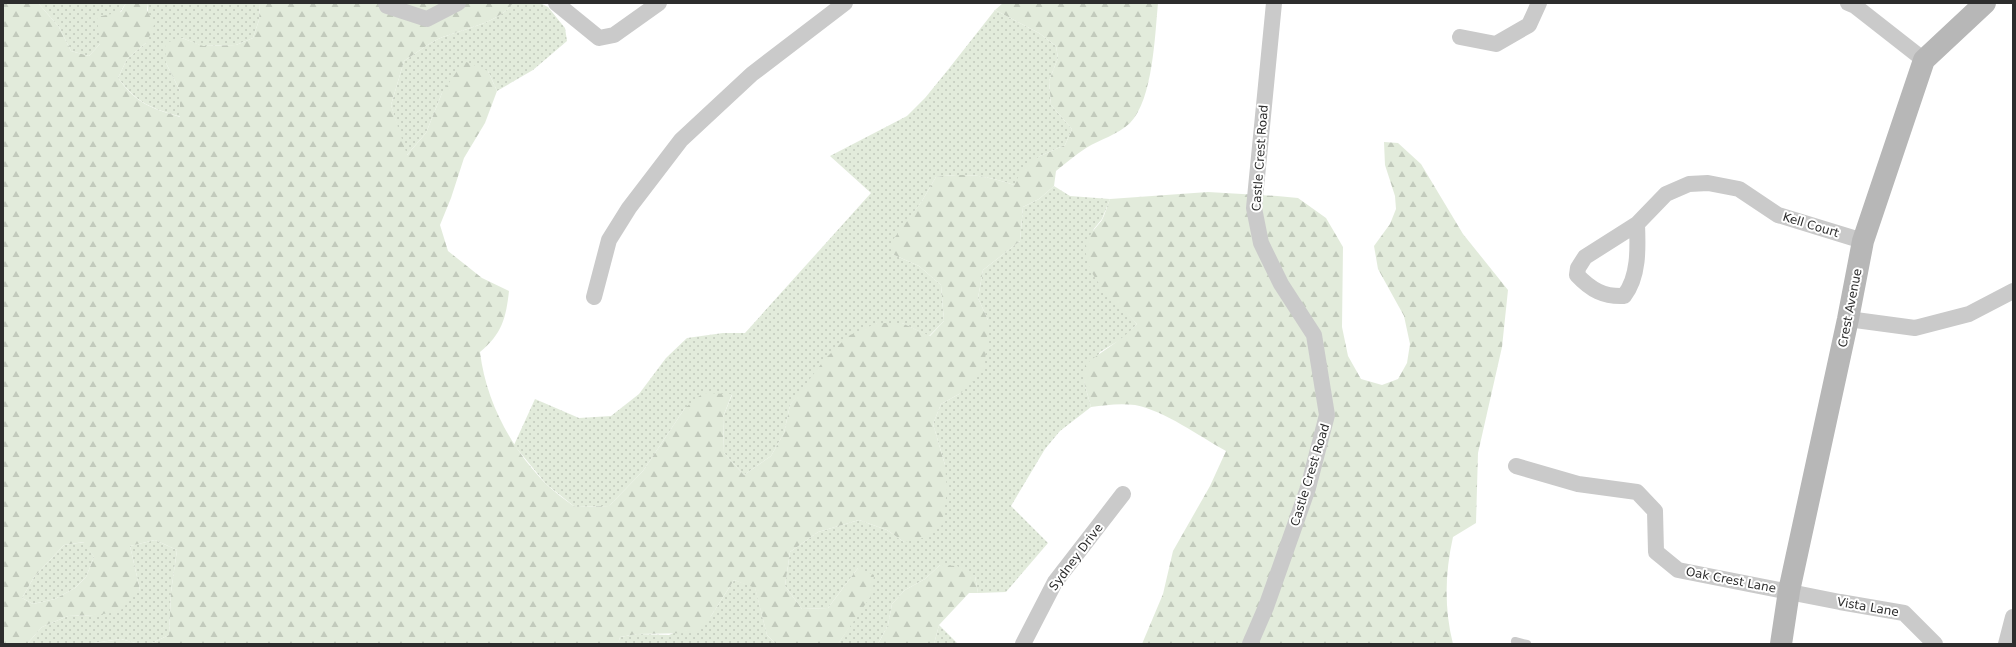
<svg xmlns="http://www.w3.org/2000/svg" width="2016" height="647" font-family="'DejaVu Sans',sans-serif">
<defs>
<pattern id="grass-dots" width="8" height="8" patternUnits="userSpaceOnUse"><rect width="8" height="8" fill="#e2ebdb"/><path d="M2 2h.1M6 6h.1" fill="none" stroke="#c2cabc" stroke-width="1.8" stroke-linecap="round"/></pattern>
<pattern id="forest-firs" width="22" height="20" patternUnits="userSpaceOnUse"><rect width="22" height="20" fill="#e2ebdb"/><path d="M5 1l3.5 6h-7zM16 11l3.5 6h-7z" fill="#c2cabc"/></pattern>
</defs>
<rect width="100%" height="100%" fill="#fff"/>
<g fill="url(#grass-dots)">
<polygon points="38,3 126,3 100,44 89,56 71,51 59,27"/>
<path d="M148 3H260L259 20 253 38 236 45 202 46 182 38 166 63 180 91 181 117C151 108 138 104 118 78L127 59 147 42Z"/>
<path d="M513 3H540L548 7 565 28 567 41 533 70 497 91 488 71 442 93 426 133 406 156 391 105 404 61C415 54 426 45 438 39 461 29 498 24 513 3Z"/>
<path d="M995 10 1039 33 1056 46 1058 58 1049 81 1051 105 1072 129 1065 145 1040 156 1014 185C983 175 968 173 936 177L922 201 893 241 892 254 919 266 941 285 944 321 929 336 902 323H877L802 391 790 405 784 433 771 456 744 475 724 453 723 417 732 395 685 408 643 471 609 506 575 507 546 484 514 445 535 399 579 418 611 416 639 394 666 358 687 338 723 333H745L871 193 830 156 907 116 925 98 947 71Z"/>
<polygon points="1054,186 1070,196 1110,199 1102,219 1093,230 1124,309 1137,324 1125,337 1100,352 1084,382 1091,407 1060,431 1045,449 1011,506 1048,543 1006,592 978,593 975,576 940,565 925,579 905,590 892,604 888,625 878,644 838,644 851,624 858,568 828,608 802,609 785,586 790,552 818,532 859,520 887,530 904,542 945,465 933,424 941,404 961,393 988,320 978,298 983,270 1020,241 1023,207 1039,199"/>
<polygon points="155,540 177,550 171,592 169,635 150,644 139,644 121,639 87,644 27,644 42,627 68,616 94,615 140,590 130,546"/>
<polygon points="85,542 94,557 86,577 75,588 55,599 33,604 22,598 34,577 64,545"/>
<polygon points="734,580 755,587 767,635 776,644 618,644 620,637 637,634 669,635 711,616"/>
<polygon points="939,625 958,644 934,644"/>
</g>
<g fill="url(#forest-firs)" fill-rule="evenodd">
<path d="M3 3H38L59 27 71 51 89 56 100 44 97 17 121 12 126 3H148L147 10 154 25 147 42 127 59 118 78C137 104 151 108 180 117V91L166 63 165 43 182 38 203 46 236 45 253 38 259 20 260 3H513C498 24 461 29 438 39 426 45 415 54 404 61L391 105 407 155 426 133 442 93 464 61 488 71 497 91 485 123 464 158 451 198 440 225 448 251 482 278 509 291C506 318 502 334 480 352 486 402 511 448 546 484 555 492 565 500 575 507L609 506 643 471 685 408 703 393 732 394 723 417 724 453 744 475 771 456 784 433 790 405 825 359 848 336 877 323H902L930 336 944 321 941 285 919 266 892 254V241L922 201 936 177C968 173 983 175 1014 185L1023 168 1040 156 1065 145 1072 129 1051 105 1049 81 1058 58 1056 46 1039 33 995 10 1003 3H1158C1155 34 1153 100 1130 123 1117 135 1101 139 1086 148 1075 155 1066 163 1056 171L1054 186 1039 199 1023 207 1020 241 983 270 978 298 988 320 987 347 983 371 961 393 941 404 933 424 945 465 947 491 942 525 927 537 904 542 887 530 859 520 818 532 790 552 785 586 802 609 828 608 858 568 874 575 871 596 838 644H776L767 635 755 588 734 580 711 616 693 633 637 634 620 637 618 644H150L169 635 171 592 177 550 155 540 130 546 140 590 119 612 94 615 68 616 42 627 27 644H3ZM84 542 94 557 86 577 75 588 55 599 33 604 22 598 34 577 64 545Z"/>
<path d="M1384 142 1398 143 1421 164 1463 234 1508 290 1502 347 1478 453 1476 523 1453 537C1445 573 1444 608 1453 644H1142L1163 594 1173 551 1210 486 1226 451C1199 436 1165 411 1135 405 1120 403 1105 405 1091 407L1084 382 1085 365C1102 350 1122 341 1137 324 1118 302 1083 278 1086 246 1087 236 1096 228 1102 220 1105 214 1107 206 1110 199L1208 192 1277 196 1298 198 1326 218 1343 247 1342 327 1348 356 1361 379 1382 385 1398 379 1407 363 1410 344 1404 316 1378 269 1374 246 1390 224 1396 209 1395 196 1385 165Z"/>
<polygon points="940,565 957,566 975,576 978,593 969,593 939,625 934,644 878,644 888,625 892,604 905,590 925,579"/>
<polygon points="121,639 139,644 87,644"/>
</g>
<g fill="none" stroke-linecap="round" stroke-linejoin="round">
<polyline stroke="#cacaca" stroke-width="8" points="1515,641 1527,644"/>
<g stroke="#cacaca" stroke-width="16">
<polyline points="386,3 387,6 427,19 458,3"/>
<polyline points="556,3 599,38 614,35 659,3"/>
<polyline points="1848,3 1855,6 1924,60"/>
<polyline points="1460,37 1496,44 1529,25 1539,3"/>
<path d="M1637 224C1638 248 1639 277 1624 296 1604 297 1591 290 1577 275L1578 268 1585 257 1637 224 1666 194 1689 184 1708 183 1739 189 1778 215 1863 241"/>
<polyline points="594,297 609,240 629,208 681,140 752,74 845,3"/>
<polyline points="1848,319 1915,328 1969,314 2013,291"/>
<polyline points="1516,466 1578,484 1637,492 1655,511 1656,552 1678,570 1840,602 1904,613 1935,644"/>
<polyline points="1023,644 1055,582 1123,494"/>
<polyline points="1250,644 1266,607 1308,488 1327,415 1314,335 1281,284 1261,243 1254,208 1274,3"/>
<polyline points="2006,644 2013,617"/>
</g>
<polyline stroke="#b7b7b7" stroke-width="22" points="1781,644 1789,591 1848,319 1863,241 1924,60 1985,3"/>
</g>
<g text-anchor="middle" stroke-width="4" stroke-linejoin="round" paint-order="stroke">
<g font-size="12" fill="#2d2d2d" stroke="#fff">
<text transform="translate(1260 158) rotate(-86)" y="4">Castle Crest Road</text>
<text transform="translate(1811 225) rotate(17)" y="4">Kell Court</text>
<text transform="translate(1850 308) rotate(-79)" y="4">Crest Avenue</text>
<text transform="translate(1310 475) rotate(-73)" y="4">Castle Crest Road</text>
<text transform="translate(1076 557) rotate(-53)" y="4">Sydney Drive</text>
<text transform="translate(1731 580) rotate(11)" y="4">Oak Crest Lane</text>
<text transform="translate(1868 607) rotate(10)" y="4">Vista Lane</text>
</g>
</g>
<rect width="2016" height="647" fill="none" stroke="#2d2d2d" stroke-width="8"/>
</svg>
